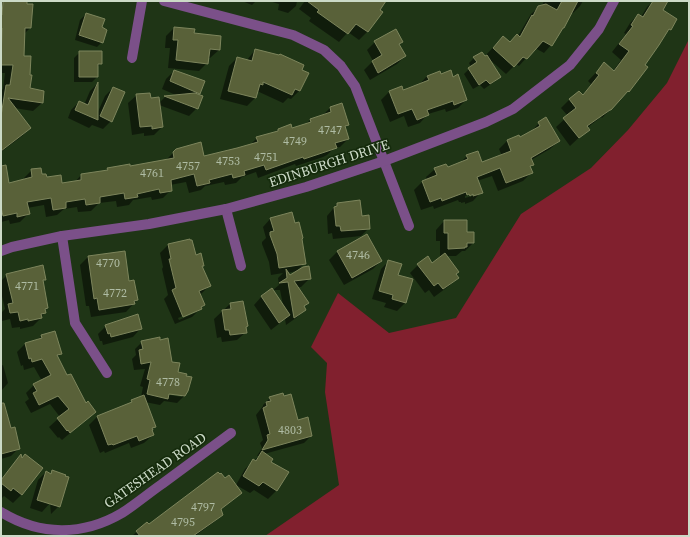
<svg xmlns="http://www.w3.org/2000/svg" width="690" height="537" font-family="'Source Serif 4',serif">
<rect width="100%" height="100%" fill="#1f3516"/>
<polygon fill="#81202e" points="689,39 689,536 265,536 339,485 325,392 327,363 311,347 338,293 389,333 456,318 521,214 591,168 628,130 667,83"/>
<g fill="#0007" fill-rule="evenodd">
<polygon points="2,1 26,1 30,28 24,34 23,57 28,89 43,91 42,103 33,111 14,108 30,128 22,136 1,152 1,91 3,89 5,73 1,73 1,2"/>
<polygon points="242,1 256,1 252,5"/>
<polygon points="269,1 297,1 296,6 288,13 278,10 279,4"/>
<polygon points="305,1 369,1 382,12 367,32 359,40 348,32 339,42 309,21 311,18 299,9"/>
<polygon points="544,1 583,1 580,6 573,13 571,13 564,28 559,32 551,45 544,53 535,48 519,66 516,64 506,74 488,58 500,77 494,82 484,89 480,85 473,89 464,74 471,67 469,63 474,58 484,57 503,37 510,43 518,36 531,14 539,7 542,5"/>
<polygon points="653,1 662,1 661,10 670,29 665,34 643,65 646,67 628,91 602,118 601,117 587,128 588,129 570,146 556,127 568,116 561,108 569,100 582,96 591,84 588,81 604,64 613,71 621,60 612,52 626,34 624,33 630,23 638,15 641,17 647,7"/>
<polygon points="86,14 101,28 102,42 97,47 75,40 80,20"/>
<polygon points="174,28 193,34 219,50 210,58 208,58 207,63 199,71 168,68 170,48 165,48 166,36"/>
<polygon points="402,41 399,44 405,56 397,64 370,80 364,70 373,61 367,50 375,42"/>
<polygon points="255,50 307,73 299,91 291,99 288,98 283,103 257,91 255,98 247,106 220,99 229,66 237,58 247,60"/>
<polygon points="80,52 101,63 97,68 97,77 92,82 74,82 74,58"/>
<polygon points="174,71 199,93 198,95 197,108 189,116 159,105 162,127 154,135 144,136 144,133 132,135 128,103 137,95 151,99 159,103 165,97 178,96 162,89 166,79"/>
<polygon points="441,75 453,79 466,100 458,108 446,112 445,109 428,114 420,123 408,127 404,116 390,122 381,100 389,92 401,88 403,91 419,85 427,76"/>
<polygon points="97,84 97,114 105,96 113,88 111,121 103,129 92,125 89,128 68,118 71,110 79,102 84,105 90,91"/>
<polygon points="330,108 348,125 344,128 348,139 340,147 334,148 327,155 323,157 296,166 295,164 258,178 256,172 242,177 236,183 225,185 224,182 205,186 201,190 189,193 186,182 170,185 171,190 163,198 152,200 151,197 133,200 129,205 117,207 116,201 99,203 91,211 78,212 77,207 64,209 57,215 46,217 44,205 27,208 28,214 20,222 10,224 9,220 1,222 1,183 8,184 24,180 24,178 32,170 46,178 61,184 75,182 81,175 105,172 108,169 129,167 166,160 176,150 203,157 250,145 257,138 275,133 278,129 292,129 305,125 310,120 322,116"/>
<path d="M539 123 559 141 550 149 531 160 533 164 530 167 532 172 523 181 498 191 492 176 477 181 481 192 473 201 465 204V202L461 203V202H459L458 200 434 209 433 206 421 210 414 190 422 182 427 180 426 177 435 169 447 168 459 164 467 156 481 163 502 156 499 149 507 141 519 136V138L531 132ZM472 193V196L465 198V196Z"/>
<polygon points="337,204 361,217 369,228 361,236 333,239 332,233 328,234 327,216"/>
<polygon points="271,218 301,239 304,263 297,271 287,273 290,277 310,278 301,287 297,287 308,303 303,307 305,310 296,318 286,325 285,319 271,330 254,305 262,296 283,305 280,290 273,290 279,285 278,278 283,273 271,275 269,262 262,244 262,242 266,238 263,227"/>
<polygon points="444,221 466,233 473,243 465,251 462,251 456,256 446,256 457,278 449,286 434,297 429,290 425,293 410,273 418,265 432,264 442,256 440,256 440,241 436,241 436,230"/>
<polygon points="367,235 381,261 373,269 344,285 329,260 337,252"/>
<path d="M168 245 195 256 203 266 201 267 209 286 200 295 204 305 192 317 175 324 164 299 168 295 162 269 163 267 160 253ZM197 310V312L179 320 178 318Z"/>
<polygon points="88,257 128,282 137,300 126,312 91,317 89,306 86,306 80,265"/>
<polygon points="389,261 397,276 405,303 397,311 384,307 386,303 372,299 381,269"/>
<polygon points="7,275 45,279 42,282 47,308 41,318 33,326 20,329 20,327 12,328 10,319 2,321 1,313 5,309 1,292 1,281"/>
<polygon points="230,304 245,328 246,332 237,340 222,342 221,337 217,338 214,319"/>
<polygon points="106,326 141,328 133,337 103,345 102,341 100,341 98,334"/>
<polygon points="42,336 61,353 57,357 67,377 86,405 95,412 62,440 59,437 58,438 49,427 60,417 50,404 31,413 25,402 29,399 26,393 34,385 42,381 34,367 24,370 23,365 21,366 17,352 25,344 37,340"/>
<path d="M142 342 171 363 177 373 184 396 177 403 164 401 160 405 145 402 155 426 151 431 153 435 144 443 131 448 129 443 105 453 104 451 100 453 89 425 97 417 128 405 132 401 141 397 143 387 140 386 145 369 134 370 132 359 136 355 135 349ZM165 392 182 395V397L164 394Z"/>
<polygon points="3,365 8,383 1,391 1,366"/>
<polygon points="1,397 10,429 19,448 11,456 1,459"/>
<polygon points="283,397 298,421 311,436 304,443 264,454 270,462 276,491 268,499 254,490 250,493 236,485 245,469 259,456 257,456 262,448 260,443 263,440 256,415 263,406 263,405 270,398"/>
<polygon points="21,456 22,459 42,468 21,495 13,503 4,496 2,498 1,497 1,479"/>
<polygon points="46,472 49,475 52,472 59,506 51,514 50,503 42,512 30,508 38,480"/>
<polygon points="241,493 220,510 222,514 214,522 195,536 132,536 147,523 149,526"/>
</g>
<g fill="#596139" stroke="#7d855c">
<polygon points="3,1 27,1 27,4 33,4 31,28 25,28 24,56 31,56 30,75 32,75 30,88 44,91 43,103 8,98 31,128 1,151 1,116 6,85 10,85 13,65 1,65 2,28 1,28 1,14 2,15"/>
<polygon points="307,1 386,1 380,10 383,12 368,32 356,24 348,34 317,12 319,10"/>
<polygon points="562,1 578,1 564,28 563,28 552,46 543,41 527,59 523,57 514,67 493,48 503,36 510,42 517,34 520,37 532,15 533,16 538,6 546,4 557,10"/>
<polygon points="653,1 668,1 663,10 677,19 671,30 669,29 659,45 645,65 648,67 629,92 628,91 611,110 610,110 587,126 590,130 579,138 563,118 576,108 569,99 579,91 583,95 599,75 596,73 604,62 614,71 629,51 619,44 633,26 631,25 638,14 643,17"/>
<polygon points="86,13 105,19 102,27 107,30 103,43 79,35"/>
<polygon points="174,27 195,29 194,33 221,36 220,50 210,49 208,64 176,60 178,40 173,40"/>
<polygon points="396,29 403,42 399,44 406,56 378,73 372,61 382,55 374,41"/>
<polygon points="255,49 279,55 280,54 304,65 302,70 309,73 300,91 295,89 292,95 263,82 263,85 260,84 256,98 228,91 237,57 252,61"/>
<polygon points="79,51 102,51 102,64 98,64 98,77 79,77"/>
<polygon points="482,52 485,56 487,55 501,77 490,84 486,80 479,85 468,68 477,62 473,57"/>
<polygon points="174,70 205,81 200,94 170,81"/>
<polygon points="451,70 453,77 458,74 467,100 454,105 453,101 427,110 429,115 417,120 412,109 398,114 389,91 402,86 403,90 406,89 429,80 427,76 440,71 441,74"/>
<polygon points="98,82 98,120 75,110 79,101 88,105"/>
<polygon points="113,87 125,92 112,122 100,116"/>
<polygon points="150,93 151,98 159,97 163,127 152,129 152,126 140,127 136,94"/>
<polygon points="195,93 203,96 198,109 164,96"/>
<polygon points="342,103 349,125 345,126 349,139 335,143 337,148 304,159 303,157 266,170 264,165 244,171 245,175 233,178 232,174 209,180 210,183 197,186 194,174 171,180 172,191 160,193 159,189 137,194 138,197 125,199 124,193 100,197 100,203 86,205 85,199 66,202 66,208 53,210 51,198 27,202 30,214 17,217 17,213 3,216 1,207 1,166 6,165 9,183 32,177 31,169 41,168 42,174 46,174 47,177 61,175 62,183 81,180 81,174 108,170 107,168 130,164 130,166 174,158 173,152 176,149 201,142 204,156 237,148 258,142 256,137 278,131 278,129 291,124 292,128 311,122 310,119 331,112 330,107"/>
<polygon points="546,117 560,141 531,158 534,165 530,166 533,173 506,183 500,168 477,177 483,193 473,196 473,194 470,196 469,194 467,195 466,192 442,201 441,198 430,202 422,181 437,175 434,168 446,164 448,167 468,159 466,155 478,151 482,162 511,151 507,140 519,135 520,137 540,126 538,122"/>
<polygon points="360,200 362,216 369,215 370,229 341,231 340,226 336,226 334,207 337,206 337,203"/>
<polygon points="292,212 295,223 299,222 303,238 302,239 306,264 279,268 277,254 270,235 270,232 274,231 270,218"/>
<polygon points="444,220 467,220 467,232 474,232 474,243 467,243 467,247 465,247 465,248 448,249 448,233 444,233"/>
<polygon points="367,234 382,261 352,278 337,251"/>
<polygon points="190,239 190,240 192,240 196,255 201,253 204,266 202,266 211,286 199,291 205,305 201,307 202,309 183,317 172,290 176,288 169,259 171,259 168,244"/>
<polygon points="125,251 129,281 134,280 138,300 134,301 135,304 99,310 97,298 94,299 88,256"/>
<polygon points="445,253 459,272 456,274 459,278 443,289 438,283 434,286 417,264 428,256 432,263"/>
<polygon points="388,260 402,264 398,275 413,279 406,303 392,299 393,295 379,291"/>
<polygon points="43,265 46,280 43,280 48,308 45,309 46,313 41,314 42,318 28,321 28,319 20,321 18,312 10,313 8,304 13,303 6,274"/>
<polygon points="309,266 311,279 294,281 309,303 304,306 306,310 294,318 288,282 279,283 287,278 286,269 290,275 303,267"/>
<polygon points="272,288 290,315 279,323 261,296"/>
<polygon points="243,301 248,326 246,327 247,333 230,335 229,330 225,330 222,310 231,309 230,303"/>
<polygon points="138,314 142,329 111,337 110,333 108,334 105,325"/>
<polygon points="55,331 62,354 57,355 67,375 71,374 86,403 88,401 96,412 70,433 68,430 67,431 57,418 69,409 58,396 39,405 33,393 37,391 33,384 51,375 42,359 32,362 31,358 29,359 25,343 42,338 41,335"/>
<polygon points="160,337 160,340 168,338 172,362 180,363 178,372 187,374 186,376 192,377 188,391 185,396 169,394 168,399 147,394 150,380 147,379 151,362 141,364 139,350 143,349 141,341"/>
<polygon points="283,393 284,396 291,394 298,420 308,417 312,436 262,450 268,440 267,435 270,434 263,408 267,406 266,402 271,401 269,397"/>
<polygon points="144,395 156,427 152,428 153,430 152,430 154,435 139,441 137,436 113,445 112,444 108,445 97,416 132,402 131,400"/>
<polygon points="1,403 4,403 11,428 15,427 20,449 1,454"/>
<polygon points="262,451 273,459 271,462 289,472 277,491 263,482 259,486 243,476 253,459 256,461"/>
<polygon points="21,454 22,458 25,454 43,468 22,495 13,488 11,491 1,483 1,480"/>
<polygon points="52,470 66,475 65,476 69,477 60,507 37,500 46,471 51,474"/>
<polygon points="218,472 220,474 221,473 225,478 229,475 242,493 221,509 223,515 193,536 140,536 136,531 147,522 149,524"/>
</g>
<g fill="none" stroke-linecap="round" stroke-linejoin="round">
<g stroke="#7b5089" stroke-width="10">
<polyline points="164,1 293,35 324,50 341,66 355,86 409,226"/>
<polyline points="132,58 142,1"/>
<polyline points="226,209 241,266"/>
<polyline points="62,236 75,323 107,373"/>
<polyline points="1,251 12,247 62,236 149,224 226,209 306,187 384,161 486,122 513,109 570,65 599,29 614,1"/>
<path d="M1 512C40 536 83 536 122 513 136 504 149 493 162 484 185 467 208 450 231 433"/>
</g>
</g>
<g text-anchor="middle" stroke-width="3.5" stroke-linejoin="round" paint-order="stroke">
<g font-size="12" fill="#afbca4">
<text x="330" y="134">4747</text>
<text x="295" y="145">4749</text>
<text x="266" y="161">4751</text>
<text x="228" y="165">4753</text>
<text x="188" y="170">4757</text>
<text x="152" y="177">4761</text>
<text x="358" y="259">4746</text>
<text x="108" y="267">4770</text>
<text x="27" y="290">4771</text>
<text x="115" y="297">4772</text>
<text x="168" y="386">4778</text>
<text x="290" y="434">4803</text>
<text x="203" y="511">4797</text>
<text x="183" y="526">4795</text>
</g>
<g font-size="14" fill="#ccdac7" stroke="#152b0c">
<text transform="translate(329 163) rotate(-18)" y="5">EDINBURGH DRIVE</text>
<text transform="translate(155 470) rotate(-35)" y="5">GATESHEAD ROAD</text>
</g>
</g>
<rect width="690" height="537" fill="none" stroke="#ccdac7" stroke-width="4"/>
</svg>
